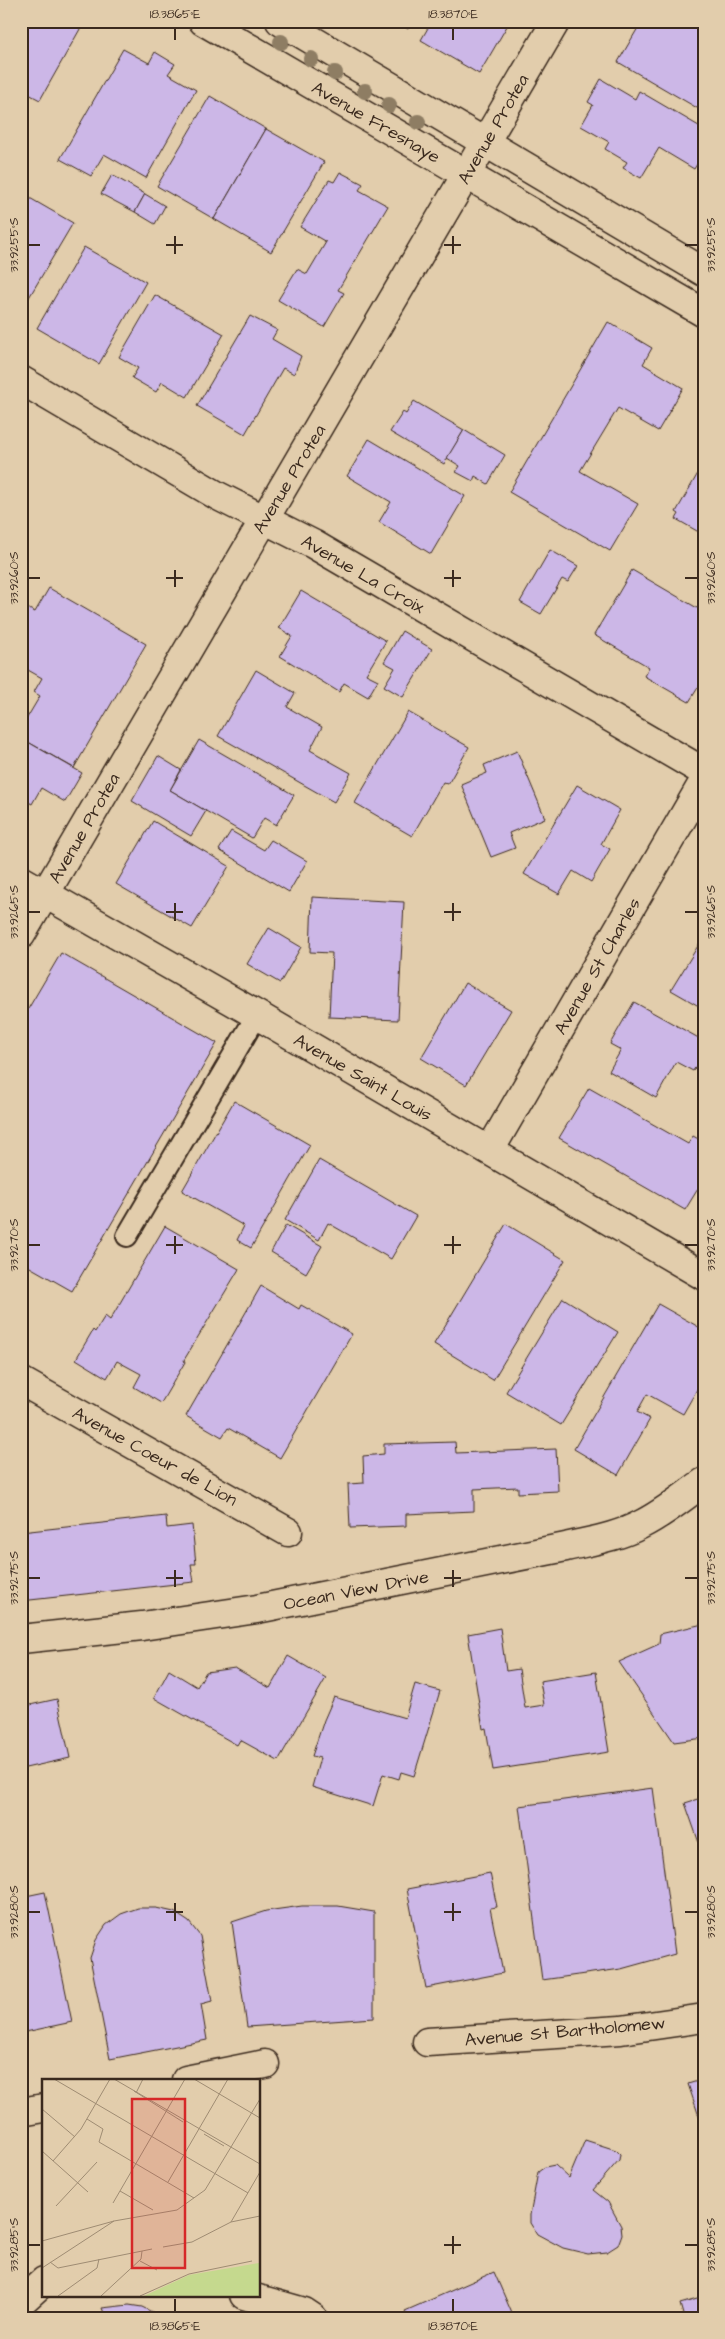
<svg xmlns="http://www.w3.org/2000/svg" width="725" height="2339" font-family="'Architects Daughter',sans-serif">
<rect width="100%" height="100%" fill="#e2cdac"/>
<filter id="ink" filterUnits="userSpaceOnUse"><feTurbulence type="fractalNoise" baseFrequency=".02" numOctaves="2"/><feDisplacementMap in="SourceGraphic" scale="10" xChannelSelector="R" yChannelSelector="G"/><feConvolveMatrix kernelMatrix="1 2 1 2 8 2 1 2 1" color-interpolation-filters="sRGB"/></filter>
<g filter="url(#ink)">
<g fill="#ccb7e7" stroke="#3b2a1e">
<polygon points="21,21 84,22 40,100 21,90"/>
<polygon points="395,21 413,21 408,29"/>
<polygon points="432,21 510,21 479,74 421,40"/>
<polygon points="642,21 696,21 704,26 704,112 618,62"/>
<polygon points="123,49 149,63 155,52 175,64 168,74 196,90 146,178 104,154 91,176 60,159"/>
<polygon points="601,79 635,99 639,91 704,129 704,153 694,169 659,148 641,178 623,168 627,162 605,149 609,142 581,126 593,105 588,102"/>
<polygon points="210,96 266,129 214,219 157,186"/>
<polygon points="266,129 324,162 271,252 214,219"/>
<polygon points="340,172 363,184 359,190 388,206 338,290 344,293 324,327 278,300 297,269 307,274 326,242 300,227 329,180 334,182"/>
<polygon points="112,175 145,194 135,212 101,194"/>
<polygon points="21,193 73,223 21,311"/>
<polygon points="145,194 165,206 155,224 135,212"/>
<polygon points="84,247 146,282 99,364 37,328"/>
<polygon points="155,295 224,334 187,397 162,382 156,392 132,378 138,368 119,357"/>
<polygon points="250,316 277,330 272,339 301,356 294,374 283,368 245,434 197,406"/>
<polygon points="608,322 652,348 643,364 683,388 658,431 618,408 580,471 638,504 610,551 509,492"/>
<polygon points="414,401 464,430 444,464 390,432 403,412 406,414"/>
<polygon points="464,430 505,455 488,484 475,476 473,481 456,472 460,466 447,458"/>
<polygon points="369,439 465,496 431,554 379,522 391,502 347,476"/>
<polygon points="701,468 704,470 704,535 676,519 679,514 676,512"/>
<polygon points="550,550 578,566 568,582 562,579 541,614 520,602"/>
<polygon points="632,570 704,612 704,678 689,702 644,676 649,667 594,635"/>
<polygon points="49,588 146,644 74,768 21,738 21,728 40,696 34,692 42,678 21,666 21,605 35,612"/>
<polygon points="301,591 386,641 366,674 378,680 368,697 344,683 339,692 280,656 292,636 279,628"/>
<polygon points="402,631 432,649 403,697 384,686 395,668 384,662"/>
<polygon points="256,670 295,693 287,707 322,727 310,750 351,773 334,802 218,736"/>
<polygon points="408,712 469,747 448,784 443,782 412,836 355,803"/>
<polygon points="21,738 82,773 65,802 41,788 32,804 21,798"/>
<polygon points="199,740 294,795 276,825 264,818 252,838 170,790"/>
<polygon points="517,751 545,818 509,833 515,848 491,857 461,784 487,773 484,765"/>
<polygon points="158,756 181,770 170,790 206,811 191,836 132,801"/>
<polygon points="577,785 620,810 601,844 610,849 591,882 573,871 559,894 524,874"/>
<polygon points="153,821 229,866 192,928 116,884"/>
<polygon points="231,831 264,850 271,840 307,861 289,892 219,850"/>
<polygon points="312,897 404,902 398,1020 329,1017 332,953 310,952"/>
<polygon points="269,928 301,947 280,983 247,964"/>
<polygon points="704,936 704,1009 671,990"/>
<polygon points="61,953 217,1043 72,1291 21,1262 21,1021"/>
<polygon points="465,983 511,1010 466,1085 421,1058"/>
<polygon points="634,1002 704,1041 704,1053 693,1071 676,1062 656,1098 609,1071 621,1050 610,1044"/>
<polygon points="589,1088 688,1144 693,1136 704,1142 704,1179 685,1210 559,1138"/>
<polygon points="234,1101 310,1145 251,1248 237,1240 244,1226 182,1191"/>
<polygon points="319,1160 416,1216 391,1259 328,1223 319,1240 285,1220"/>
<polygon points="506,1224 565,1260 493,1380 434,1344"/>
<polygon points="286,1225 322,1246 306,1273 271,1252"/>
<polygon points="165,1226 239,1269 184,1360 185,1362 161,1403 134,1387 141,1374 117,1361 107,1378 76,1359 93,1330 95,1332 105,1316 110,1320"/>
<polygon points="261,1286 299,1309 301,1305 352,1334 280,1458 228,1428 222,1437 186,1416"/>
<polygon points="563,1298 618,1332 561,1425 506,1392"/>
<polygon points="658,1304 704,1330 704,1386 700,1384 683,1414 647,1394 637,1412 650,1419 618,1475 574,1449"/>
<polygon points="455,1442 456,1453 556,1449 558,1491 518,1493 518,1487 474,1489 474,1511 406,1514 406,1526 350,1528 348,1484 364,1483 363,1456 384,1454 384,1444"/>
<polygon points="166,1516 167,1528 192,1525 196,1564 191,1564 194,1582 21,1601 21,1532"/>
<polygon points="701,1606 704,1611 704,1738 674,1742 619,1662 659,1644 660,1634 703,1624"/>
<polygon points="500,1628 506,1671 519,1669 525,1708 544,1705 540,1681 596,1672 609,1752 493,1770 486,1728 483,1729 468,1634"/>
<polygon points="288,1656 326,1678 278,1761 240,1740 237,1745 154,1698 169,1670 197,1687 206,1672 235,1668 270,1688"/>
<polygon points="415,1684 440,1691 414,1776 401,1772 399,1779 383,1774 373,1806 312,1787 320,1758 312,1756 324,1720 334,1697 405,1718"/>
<polygon points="57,1699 70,1758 21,1769 21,1707"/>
<polygon points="653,1788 675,1954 621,1969 542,1980 519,1806"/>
<polygon points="704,1797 704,1857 685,1803"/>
<polygon points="490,1873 497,1907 490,1908 503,1973 426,1988 407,1889"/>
<polygon points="45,1892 72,2022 21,2033 21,1897"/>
<polygon points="302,1906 338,1906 374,1912 374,2018 247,2027 232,1922 266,1911"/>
<polygon points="138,1908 156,1908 174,1912 189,1922 200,1936 212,2001 201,2004 207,2040 110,2059 90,1958 96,1940 106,1925 121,1914"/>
<polygon points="704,2079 704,2131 688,2084"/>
<polygon points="585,2140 616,2150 620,2154 619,2160 593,2190 608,2202 621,2226 622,2234 618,2245 607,2252 588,2254 563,2248 537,2234 530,2223 530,2215 538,2172 545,2167 555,2165 569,2178"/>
<polygon points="494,2272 514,2318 408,2318 405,2311"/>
<polygon points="704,2297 704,2318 684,2318 680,2304"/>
<polygon points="129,2305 142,2307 164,2318 106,2318 102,2308"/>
</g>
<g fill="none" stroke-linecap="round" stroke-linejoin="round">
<defs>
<polyline id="lane" points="127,1236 257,1015"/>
<g id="street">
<polyline points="203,21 704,313"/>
<polyline points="280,21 704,272"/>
<polyline points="21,380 218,496 313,544 704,772"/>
<polyline points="21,880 257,1015 704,1276"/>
<polyline points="21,935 556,21"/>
<polyline points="490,1150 704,781"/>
<polyline points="21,1381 288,1532"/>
<path d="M21 1639 142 1626 257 1609 566 1547C591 1541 617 1537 640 1525 663 1514 683 1497 704 1482"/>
<polyline points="427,2042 621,2030 704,2018"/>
<polyline points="186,2080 265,2064"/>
<polyline points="21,2112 44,2108"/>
<polyline points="244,2295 304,2312 313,2318"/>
<polyline points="21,2302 44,2281"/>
</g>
</defs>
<use href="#lane" stroke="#3b2a1e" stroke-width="24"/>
<use href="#street" stroke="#3b2a1e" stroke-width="31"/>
<use href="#lane" stroke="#e2cdac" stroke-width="20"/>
<use href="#street" stroke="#e2cdac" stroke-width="28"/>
</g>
<g fill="#8e7d64">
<circle cx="281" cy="42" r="8"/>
<circle cx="311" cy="59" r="8"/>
<circle cx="335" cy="73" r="8"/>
<circle cx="365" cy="91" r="8"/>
<circle cx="389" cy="105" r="8"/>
<circle cx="418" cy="122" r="8"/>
</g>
</g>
<path fill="none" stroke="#3b2a1e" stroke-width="2" d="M175 28V40M453 28V40M175 236V254M453 236V254M28 245H40M166 245H183M444 245H461M685 245H698M175 570V587M453 570V587M28 578H40M166 578H183M444 578H461M685 578H698M175 903V921M453 903V921M28 912H40M166 912H183M444 912H461M685 912H698M175 1236V1254M453 1236V1254M28 1245H40M166 1245H183M444 1245H461M685 1245H698M175 1570V1587M453 1570V1587M28 1578H40M166 1578H183M444 1578H461M685 1578H698M175 1903V1921M453 1903V1921M28 1912H40M166 1912H183M444 1912H461M685 1912H698M453 2236V2254M28 2245H40M444 2245H461M685 2245H698M175 2299V2312M453 2299V2312"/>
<g text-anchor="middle" stroke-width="4.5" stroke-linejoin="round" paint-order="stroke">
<g font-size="18" fill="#3b2a1e" stroke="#e2cdac">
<text transform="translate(376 122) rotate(30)" y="6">Avenue Fresnaye</text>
<text transform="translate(493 129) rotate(-60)" y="6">Avenue Protea</text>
<text transform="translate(289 479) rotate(-59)" y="6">Avenue Protea</text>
<text transform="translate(363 574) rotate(30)" y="6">Avenue La Croix</text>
<text transform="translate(84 828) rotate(-60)" y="6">Avenue Protea</text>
<text transform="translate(597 966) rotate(-60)" y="6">Avenue St Charles</text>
<text transform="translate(363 1077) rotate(30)" y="6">Avenue Saint Louis</text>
<text transform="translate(155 1456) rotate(29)" y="6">Avenue Coeur de Lion</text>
<text transform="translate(356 1590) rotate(-11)" y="6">Ocean View Drive</text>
<text transform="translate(565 2031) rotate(-5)" y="6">Avenue St Bartholomew</text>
</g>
</g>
<g transform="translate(42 2079)">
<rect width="218" height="218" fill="#e2cdac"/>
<path d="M217 184V217H102L147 196Z" fill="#c5d98e"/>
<path fill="none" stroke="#9f8c73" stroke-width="1" d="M12 0 206 114M72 0 218 85M152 0 218 39M92 12 141 43M94 14 101 0M0 30 33 58M45 40 61 50 57 63 152 119M162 55 182 67M0 72 46 113M11 82 39 50 68 0M126 103 186 0M78 112 111 131M71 124 143 0M14 127 55 83M189 143 218 137M0 162 72 142M121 168 150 163 189 143 218 93M98 182 115 191M8 183 16 189 110 170M0 189 72 142 135 131 163 111 218 20M16 217 55 189 57 180M59 217 99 180 100 172M98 217 147 195 210 182"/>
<path fill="#d62828" fill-opacity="0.15" stroke="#d62828" stroke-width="2.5" d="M90 20H143V189H90Z"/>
<rect width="218" height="218" fill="none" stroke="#3b2a1e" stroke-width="2.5"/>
</g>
<rect width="725" height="2339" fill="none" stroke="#e2cdac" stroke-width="55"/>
<rect x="28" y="28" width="670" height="2284" fill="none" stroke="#3b2a1e" stroke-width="2"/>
<g font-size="12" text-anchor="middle" fill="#3b2a1e">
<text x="175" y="18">18.3865°E</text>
<text x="453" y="18">18.3870°E</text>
<text transform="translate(14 245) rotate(-90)" y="4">33.9255°S</text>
<text transform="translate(711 245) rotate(-90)" y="4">33.9255°S</text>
<text transform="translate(14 578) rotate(-90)" y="4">33.9260°S</text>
<text transform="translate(711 578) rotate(-90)" y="4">33.9260°S</text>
<text transform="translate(14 912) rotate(-90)" y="4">33.9265°S</text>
<text transform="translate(711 912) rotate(-90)" y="4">33.9265°S</text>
<text transform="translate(14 1245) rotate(-90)" y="4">33.9270°S</text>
<text transform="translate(711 1245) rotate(-90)" y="4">33.9270°S</text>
<text transform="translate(14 1578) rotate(-90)" y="4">33.9275°S</text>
<text transform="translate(711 1578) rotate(-90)" y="4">33.9275°S</text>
<text transform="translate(14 1912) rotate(-90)" y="4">33.9280°S</text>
<text transform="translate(711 1912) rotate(-90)" y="4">33.9280°S</text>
<text transform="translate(14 2245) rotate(-90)" y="4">33.9285°S</text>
<text transform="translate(711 2245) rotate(-90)" y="4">33.9285°S</text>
<text x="175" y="2330">18.3865°E</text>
<text x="453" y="2330">18.3870°E</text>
</g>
</svg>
